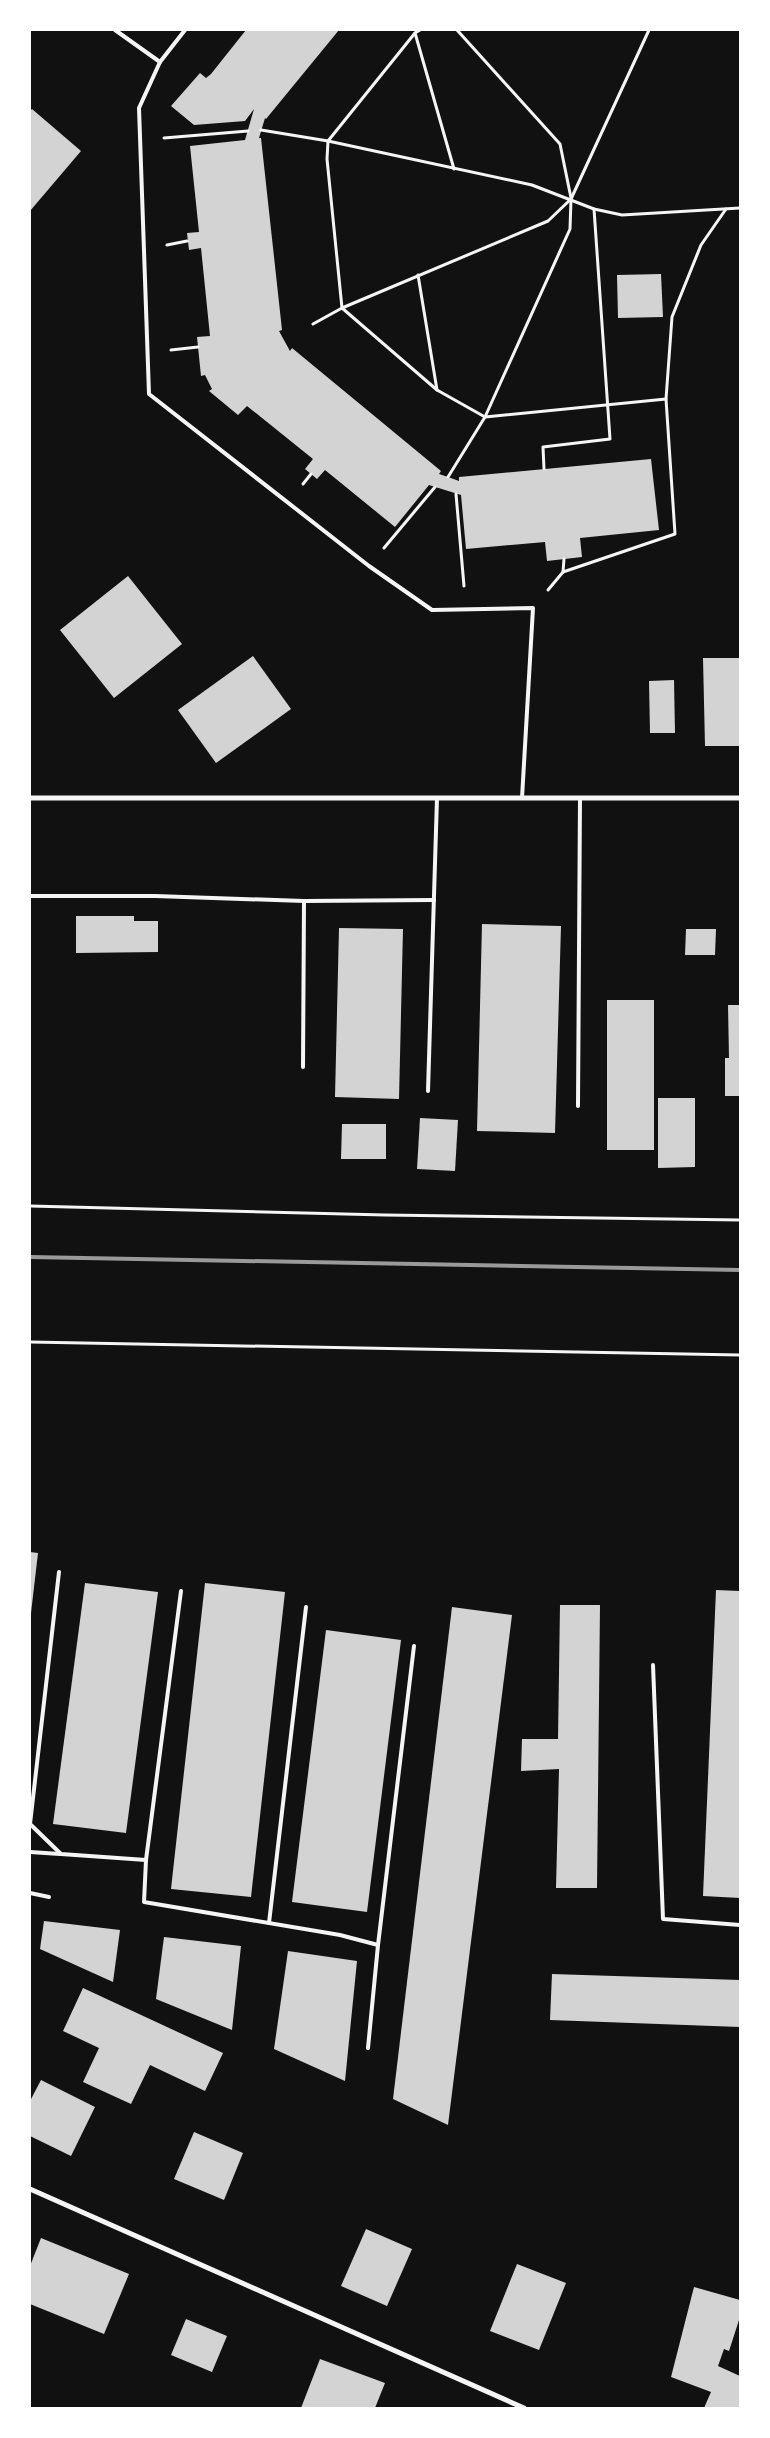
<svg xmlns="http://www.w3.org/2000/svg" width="770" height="2438" font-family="'Varela Round',sans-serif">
<rect width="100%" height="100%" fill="#111"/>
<g fill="#d3d3d3">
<polygon points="246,30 339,30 266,119 265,118 259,138 261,138 282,330 279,331 290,351 292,348 441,471 439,474 448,477 459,481 459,477 651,459 659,530 580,538 582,557 547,561 545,542 466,549 461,495 429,485 395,527 325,470 317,479 305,469 313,459 247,406 238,415 209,391 212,389 205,375 201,376 197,337 210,336 201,248 189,250 187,233 199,232 190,146 245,140 254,109 245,121 194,125 171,106 200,73 206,78 211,74"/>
<polygon points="32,109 81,151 30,211 30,111"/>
<polygon points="661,274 663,317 618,318 617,275"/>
<polygon points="128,576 182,644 114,698 60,630"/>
<polygon points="253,656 291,709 216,763 178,710"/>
<polygon points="703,658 740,658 740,746 705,746"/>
<polygon points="674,680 675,733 650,733 649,681"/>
<polygon points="76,916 134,916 134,921 158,921 158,952 76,953"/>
<polygon points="482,924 561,926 555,1133 477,1131"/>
<polygon points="339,928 403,929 399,1099 335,1097"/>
<polygon points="686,929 716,929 715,955 685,955"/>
<rect x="607" y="1000" width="47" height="150"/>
<polygon points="728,1005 740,1005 740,1096 725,1096 725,1058 729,1058"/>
<polygon points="658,1098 695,1098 695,1167 658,1168"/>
<polygon points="420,1118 458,1120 455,1171 417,1169"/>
<polygon points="342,1124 386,1124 386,1159 341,1159"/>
<polygon points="30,1552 38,1553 31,1613 30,1612"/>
<polygon points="85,1583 158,1592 126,1833 53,1824"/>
<polygon points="205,1583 285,1592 251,1897 171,1889"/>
<polygon points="716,1590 740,1591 740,1898 703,1896"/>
<polygon points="560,1605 600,1605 597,1888 556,1888 559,1769 521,1771 522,1739 558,1739"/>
<polygon points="452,1607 512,1615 448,2125 393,2099"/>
<polygon points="326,1630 401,1640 367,1912 292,1902"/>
<polygon points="44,1921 120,1930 113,1982 40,1949"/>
<polygon points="164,1937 241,1946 232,2030 156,1999"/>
<polygon points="288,1951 357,1961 345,2081 274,2049"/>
<polygon points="552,1974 740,1980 740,2027 550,2020"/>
<polygon points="83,1988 223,2053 205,2091 150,2065 131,2104 83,2082 99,2048 63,2031"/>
<polygon points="41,2080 95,2107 71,2156 30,2136 30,2101"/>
<polygon points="194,2132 243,2153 224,2200 174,2179"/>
<polygon points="366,2229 412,2249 387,2306 341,2286"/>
<polygon points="41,2238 129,2274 104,2334 30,2304 30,2266"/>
<polygon points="517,2264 566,2283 539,2350 490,2331"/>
<polygon points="694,2287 740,2300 740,2317 729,2351 724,2349 718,2366 740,2376 740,2408 704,2408 711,2392 671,2377"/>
<polygon points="186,2319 227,2336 212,2372 171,2355"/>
<polygon points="320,2359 385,2383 375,2408 301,2408"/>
</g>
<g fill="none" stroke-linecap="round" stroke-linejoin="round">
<g stroke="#f5f5f5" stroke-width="3">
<polyline points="420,30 415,33 328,141 327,159 342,308 437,390 485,417 666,399"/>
<polyline points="457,30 560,144 571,198"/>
<polyline points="415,33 454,169"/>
<polyline points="261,130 328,141 532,185 594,209 622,215 740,208"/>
<polyline points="164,138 248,131"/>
<polyline points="167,245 187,241"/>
<polyline points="418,275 437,390"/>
<polyline points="313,324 342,308 548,221 571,199"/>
<polyline points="171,350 198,347"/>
<polyline points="544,469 543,447 610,439 594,209"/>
<polyline points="448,477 485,417 570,229 571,199 649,30"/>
<polyline points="303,484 311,474"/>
<polyline points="456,494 464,586"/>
<polyline points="384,548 435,487"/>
<polyline points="563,572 675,534 666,399 672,317 701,245 726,209"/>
<polyline points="548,590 563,572 564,559"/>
<polyline points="30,1206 385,1215 740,1220"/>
<polyline points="30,1342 740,1355"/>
</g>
<g stroke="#f5f5f5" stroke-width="4">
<polyline points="115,30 160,62"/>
<polyline points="185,30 160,62 139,108 149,394 369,566 432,610 533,608 522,798"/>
<polyline points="30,896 155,896 304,901"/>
<polyline points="303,1067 304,901 434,900"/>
<polyline points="428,1091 437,798"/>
<polyline points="578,1106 580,798"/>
<polyline points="59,1572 30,1824 61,1854 146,1860 144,1902 340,1935 378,1945 368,2048"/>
<polyline points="653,1665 663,1919 740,1925"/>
<polyline points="30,1852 60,1854"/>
<polyline points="146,1860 181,1591"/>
<polyline points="30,1893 49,1897"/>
<polyline points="269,1923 306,1607"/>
<polyline points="378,1945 414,1646"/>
</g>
<g stroke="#f5f5f5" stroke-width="5">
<polyline points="30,798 740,798"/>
<polyline points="30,2189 524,2408"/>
</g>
<polyline stroke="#9a9a9a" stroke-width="4" points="30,1257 740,1270"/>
</g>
<rect width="770" height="2438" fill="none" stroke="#ffffff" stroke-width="62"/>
</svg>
